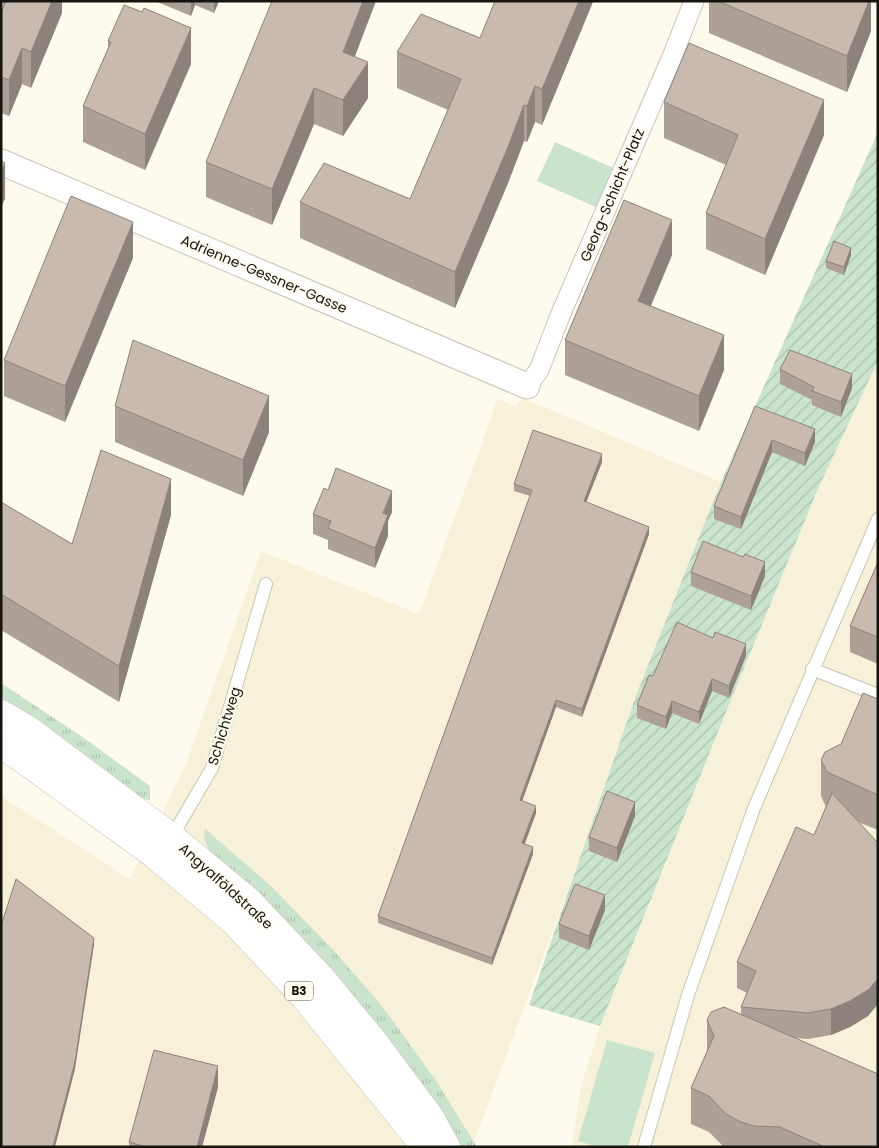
<svg xmlns="http://www.w3.org/2000/svg" width="879" height="1148" font-family="Poppins,sans-serif">
<defs>
<pattern id="grass-tufts" width="24" height="20" patternUnits="userSpaceOnUse" patternTransform="scale(1.25)"><rect width="24" height="20" fill="#cae3cd"/><path d="M3 7l-1-3M5 7V3M7 7l1-3M15 17l-1-3M17 17v-4M19 17l1-3" fill="none" stroke="#adc2af"/></pattern>
<pattern id="garden-furrows" width="10" height="10" patternUnits="userSpaceOnUse" patternTransform="scale(1.25)"><rect width="10" height="10" fill="#cae3cd"/><path d="M-1 1l2-2M0 10L10 0M9 11l2-2" fill="none" stroke="#adc2af"/></pattern>
</defs>
<rect width="100%" height="100%" fill="#fefbee"/>
<g fill="#f8f1d9">
<polygon points="878,361 878,1147 572,1147 581,1086 600,1026 724,717 817,491"/>
<polygon points="523,398 721,482 472,1147 1,1147 1,796 130,879 186,764 261,551 419,614 482,443 497,399 516,406"/>
</g>
<g fill="url(#grass-tufts)">
<polygon points="1,683 84,738 150,786 150,800 141,799 131,795 1,699"/>
<path d="M205 829 271 886 336 953 382 1006 437 1082 477 1147H461C420 1080 374 1015 320 958 285 919 247 885 208 849L204 837Z"/>
</g>
<g fill="#cae3cd">
<polygon points="555,142 616,169 598,208 537,181"/>
<polygon points="607,1040 655,1053 628,1147 598,1147 578,1141"/>
</g>
<polygon fill="url(#garden-furrows)" points="878,132 878,361 817,491 724,717 600,1026 529,1005 637,693 721,482"/>
<g fill="none" stroke-linecap="round" stroke-linejoin="round">
<defs>
<g id="service">
<polyline points="812,669 878,695"/>
<polyline points="170,840 212,768 266,584"/>
<polyline points="644,1147 688,995 754,808 878,519"/>
</g>
<polyline id="pedestrian" points="527,386 539,370 562,311 672,57 694,1"/>
<polyline id="minor" points="1,162 527,386"/>
<g id="primary">
<polyline points="1,714 28,730 172,838 249,902 320,977 376,1045 429,1116 446,1147"/>
<polyline points="1,745 19,756 154,854 234,921 304,996 416,1135 423,1147"/>
</g>
</defs>
<use href="#service" stroke="#c8c4b4" stroke-width="14"/>
<use href="#pedestrian" stroke="#c8c4b4" stroke-width="21"/>
<use href="#minor" stroke="#c8c4b4" stroke-width="27"/>
<use href="#primary" stroke="#c8c4b4" stroke-width="29"/>
<use href="#service" stroke="#fff" stroke-width="12"/>
<use href="#pedestrian" stroke="#fff" stroke-width="19"/>
<use href="#minor" stroke="#fff" stroke-width="25"/>
<use href="#primary" stroke="#fff" stroke-width="28"/>
</g>
<g fill="#ada097">
<polygon points="3,1 62,1 62,13 31,88 22,84 9,116 1,113 1,13 3,9"/>
<polygon points="155,1 219,1 214,13 195,5 191,16"/>
<polygon points="593,1 542,125 535,122 527,142 524,141 508,183 455,308 300,238 300,202 410,199 448,110 397,88 397,52 480,38"/>
<polygon points="709,1 871,1 871,31 847,92 709,33"/>
<polygon points="142,12 191,64 145,170 83,142 83,106 108,49 108,41"/>
<polygon points="355,57 368,98 343,136 314,124 272,225 206,197 206,162"/>
<polygon points="664,102 824,135 765,275 706,249 706,213 726,165 664,138"/>
<polygon points="672,255 651,306 724,370 699,431 565,375 565,340"/>
<polygon points="851,255 844,275 826,268 826,261"/>
<polygon points="133,258 65,422 4,396 4,360"/>
<polygon points="780,369 852,388 841,417 812,405 812,400 780,384"/>
<polygon points="115,406 269,432 243,496 115,442"/>
<polygon points="755,406 815,442 805,466 772,452 741,529 714,519 714,506"/>
<polygon points="602,462 586,502 649,534 582,717 556,707 522,801 536,813 525,844 533,854 492,965 378,923 378,916 530,496 514,491 514,484"/>
<polygon points="1,502 72,544 171,515 119,702 1,630"/>
<polygon points="392,512 388,521 388,536 375,568 328,549 328,540 313,534 313,514"/>
<polygon points="878,562 878,664 850,652 850,626"/>
<polygon points="691,572 765,576 751,610 691,586"/>
<polygon points="746,656 729,698 712,691 699,724 672,713 666,729 637,718 637,705 653,676"/>
<polygon points="878,699 878,830 858,822 878,843 878,1004 868,1016 850,1027 831,1035 808,1039 794,1038 878,1147 724,1147 709,1132 691,1124 691,1088 707,1051 707,1020 741,1014 741,1007 747,993 737,988 737,962 814,835 826,807 821,796 821,760 841,744"/>
<polygon points="635,816 617,862 589,851 589,837"/>
<polygon points="605,910 589,950 559,938 559,924"/>
<polygon points="218,1087 202,1147 129,1147 129,1142"/>
</g>
<g fill="#8d827b">
<polygon points="52,1 62,1 62,13 31,88 31,52"/>
<polygon points="191,1 195,1 195,5 191,16"/>
<polygon points="214,1 219,1 214,13"/>
<polygon points="363,1 376,1 343,88 343,52"/>
<polygon points="579,1 593,1 593,2 542,125 542,89"/>
<polygon points="869,1 871,1 871,31 847,92 847,56"/>
<polygon points="191,28 191,64 145,170 145,134"/>
<polygon points="22,48 22,84 9,116 9,80"/>
<polygon points="368,62 368,98 343,136 343,100"/>
<polygon points="535,86 535,122 527,142 527,106"/>
<polygon points="314,88 314,124 272,225 272,189"/>
<polygon points="824,100 824,135 765,275 765,239"/>
<polygon points="524,105 524,141 508,183 455,308 455,272"/>
<polygon points="5,163 5,199 1,207 1,171"/>
<polygon points="672,220 672,255 638,336 638,301"/>
<polygon points="133,222 133,258 65,422 65,386"/>
<polygon points="851,248 851,255 844,275 844,267"/>
<polygon points="724,335 724,370 699,431 699,396"/>
<polygon points="852,374 852,388 841,417 841,402"/>
<polygon points="269,396 269,432 243,496 243,460"/>
<polygon points="815,429 815,442 805,466 805,453"/>
<polygon points="772,440 772,452 741,529 741,517"/>
<polygon points="602,454 602,462 584,508 584,501"/>
<polygon points="171,479 171,515 119,702 119,666"/>
<polygon points="392,491 392,512 388,521 388,536 375,568 375,548 383,513"/>
<polygon points="649,527 649,534 582,717 582,709"/>
<polygon points="765,562 765,576 751,610 751,596"/>
<polygon points="746,644 746,656 729,698 729,686"/>
<polygon points="712,679 712,691 699,724 699,712"/>
<polygon points="556,700 556,707 520,807 520,800"/>
<polygon points="672,701 672,713 666,729 666,717"/>
<polygon points="635,802 635,816 617,862 617,848"/>
<polygon points="536,806 536,813 522,850 522,843"/>
<polygon points="533,847 533,854 492,965 492,958"/>
<polygon points="605,895 605,910 589,950 589,936"/>
<polygon points="94,938 94,945 75,1069 55,1147 53,1147"/>
<polygon points="878,979 878,1004 868,1016 850,1027 831,1035 831,1009"/>
<polygon points="218,1066 218,1087 202,1147 197,1147"/>
</g>
<g fill="#c9bab0" stroke="#8d827b">
<polygon points="6,1 52,1 31,52 22,48 9,80 1,77 1,13"/>
<polygon points="272,1 363,1 343,52 368,62 343,100 314,88 272,189 206,162"/>
<polygon points="495,1 579,1 542,89 535,86 527,106 524,105 508,147 455,272 300,202 324,163 410,199 461,79 397,52 421,14 480,38"/>
<polygon points="718,1 869,1 847,56"/>
<polygon points="124,5 142,12 144,8 191,28 145,134 83,106 111,42 108,41"/>
<polygon points="689,43 824,100 765,239 706,213 738,135 664,102"/>
<polygon points="1,161 5,163 1,171"/>
<polygon points="71,196 133,222 65,386 4,360"/>
<polygon points="624,200 672,220 638,301 724,335 699,396 565,340"/>
<polygon points="834,241 851,248 844,267 826,261"/>
<polygon points="133,340 269,396 243,460 115,406"/>
<polygon points="790,350 852,374 841,402 812,391 814,387 780,369"/>
<polygon points="755,406 815,429 805,453 772,440 741,517 714,506"/>
<polygon points="533,430 602,454 584,501 649,527 582,709 556,700 520,800 536,806 522,843 533,847 492,958 378,916 532,490 514,484"/>
<polygon points="101,450 171,479 119,666 1,594 1,502 72,544"/>
<polygon points="336,468 392,491 383,513 388,515 375,548 328,528 331,521 313,514 324,488 328,490"/>
<polygon points="703,541 743,557 745,554 765,562 751,596 691,572"/>
<polygon points="878,562 878,637 850,626"/>
<polygon points="677,622 713,638 715,632 746,644 729,686 712,679 699,712 672,701 666,717 637,705 649,675 653,676"/>
<polygon points="863,693 878,699 878,795 827,772 821,760 825,752 841,744"/>
<polygon points="607,791 635,802 617,848 589,837"/>
<polygon points="832,793 878,843 878,979 868,990 850,1001 831,1009 808,1013 741,1007 756,971 737,962 796,827 814,835"/>
<polygon points="16,879 94,938 75,1062 53,1147 1,1147 1,926"/>
<polygon points="575,884 605,895 589,936 559,924"/>
<polygon points="724,1007 878,1074 878,1147 825,1147 780,1127 754,1126 741,1122 726,1114 709,1096 691,1088 714,1036 707,1020 711,1012"/>
<polygon points="154,1050 218,1066 197,1147 146,1147 129,1142"/>
</g>
<g text-anchor="middle" stroke-width="4.5" stroke-linejoin="round" paint-order="stroke">
<rect fill="#fefbee" stroke="#5c5952" stroke-width="1" x="285" y="981.5" width="28" height="19" rx="4"/>
<g font-size="12" font-weight="bold" fill="#16140f">
<text x="299" y="995">B3</text>
</g>
<g font-size="14" fill="#16140f" stroke="#fefbee">
<text transform="translate(612 195) rotate(-67)" y="5">Georg-Schicht-Platz</text>
<text transform="translate(264 274) rotate(23)" y="5">Adrienne-Gessner-Gasse</text>
<text transform="translate(224 726) rotate(-73)" y="5">Schichtweg</text>
<text transform="translate(226 886) rotate(42)" y="5">Angyalföldstraße</text>
</g>
</g>
<rect width="879" height="1148" fill="none" stroke="#16140f" stroke-width="5"/>
</svg>
